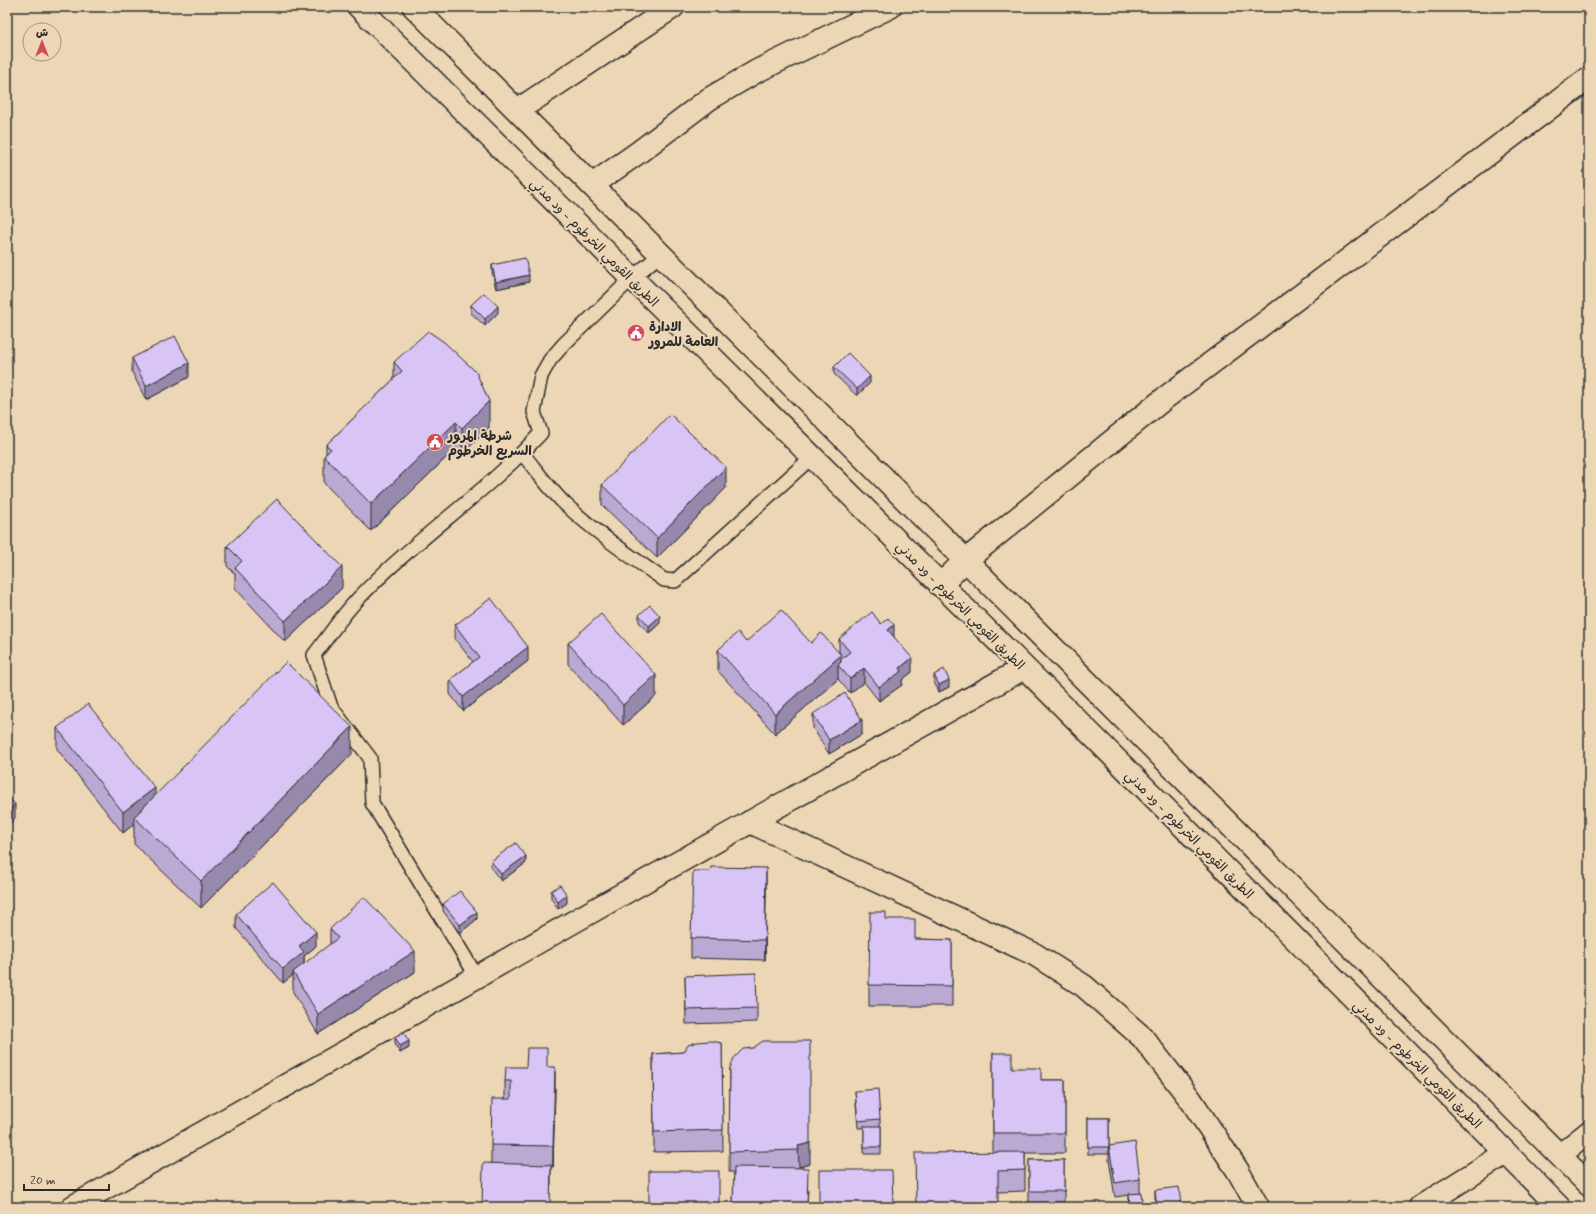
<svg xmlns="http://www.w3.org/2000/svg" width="1596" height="1214" font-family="Mynerve,'Playpen Sans Arabic',sans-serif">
<rect width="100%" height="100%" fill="#ecd6b5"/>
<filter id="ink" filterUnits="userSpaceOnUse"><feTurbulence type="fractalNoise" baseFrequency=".025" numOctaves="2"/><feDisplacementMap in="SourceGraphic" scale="8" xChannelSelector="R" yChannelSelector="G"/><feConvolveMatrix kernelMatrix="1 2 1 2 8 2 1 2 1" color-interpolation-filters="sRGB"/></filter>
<g filter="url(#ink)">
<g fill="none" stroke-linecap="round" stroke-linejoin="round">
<defs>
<g id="service">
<path d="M522 453C536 470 549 488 564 503 595 532 630 556 664 580L675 581 813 456"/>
<path d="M477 977 372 803 370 758 331 707 314 655C328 637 341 617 357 600 413 540 485 494 541 433L534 412 541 376 550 360 563 345 632 278 661 254"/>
</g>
<g id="minor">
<polyline points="518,110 673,7"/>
<polyline points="592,185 639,152 709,99 757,71 890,7"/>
<polyline points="940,585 966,560 1165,398 1589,78"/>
<polyline points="750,822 1034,954 1084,986 1142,1037 1191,1100 1238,1171 1258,1207"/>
<polyline points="1560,1155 1589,1132"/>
<polyline points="72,1207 649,879 1024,668"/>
<polyline points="1420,1207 1506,1153"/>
</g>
<g id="trunk">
<path d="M359 7C760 406 1164 802 1559 1207"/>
<polyline points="414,7 1589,1185"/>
</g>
</defs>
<use href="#service" stroke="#2b2b2b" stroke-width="16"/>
<use href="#minor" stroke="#2b2b2b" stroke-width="25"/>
<use href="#trunk" stroke="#2b2b2b" stroke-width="25"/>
<use href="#service" stroke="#ecd6b5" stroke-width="13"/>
<use href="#minor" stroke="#ecd6b5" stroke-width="22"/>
<use href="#trunk" stroke="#ecd6b5" stroke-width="22"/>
</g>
<g fill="#baa9d3" stroke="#2b2b2b">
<polygon points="492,265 529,282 496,289 492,272"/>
<polygon points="471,305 498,313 485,326 471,313"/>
<polygon points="132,358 189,377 146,400 132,372"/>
<polygon points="394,362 489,428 462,454 456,448 371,531 324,483 324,456 326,454 326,445 394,379"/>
<polygon points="834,367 870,383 857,396 834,374"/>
<polygon points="602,485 726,488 657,558 602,505"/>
<polygon points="227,546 342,588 285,642 235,588 235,574 227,566"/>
<polygon points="639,615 660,623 649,633 639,622"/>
<polygon points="881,624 894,637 912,672 902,680 902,685 879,701 864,682 850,693 838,679 775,734 718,671 718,650 746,642 811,643 841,659 843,658 839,652 839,639"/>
<polygon points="455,625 528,661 463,711 450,694 450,680 473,662 455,639"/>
<polygon points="568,643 656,696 623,725 568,664"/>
<polygon points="934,675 949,687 939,692 934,682"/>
<polygon points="813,714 862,734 829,754 813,728"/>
<polygon points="57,728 155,796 352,754 201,908 134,844 134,824 123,833 57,749"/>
<polygon points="491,861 526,863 501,881 491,868"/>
<polygon points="766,889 765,960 691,958 691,938"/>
<polygon points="551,891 567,903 558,909 551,898"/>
<polygon points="443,904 477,919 460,933 443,911"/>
<polygon points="236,914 316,946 304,956 304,964 330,945 330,929 415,972 318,1034 293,992 293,975 283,983 236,928"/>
<polygon points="886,919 915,939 952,940 952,1006 869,1006 869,985"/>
<polygon points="685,976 757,1008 757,1022 686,1024"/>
<polygon points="395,1037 409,1048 400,1053 395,1044"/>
<polygon points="722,1043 723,1151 654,1152 653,1054 684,1052"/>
<polygon points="993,1053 1012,1068 1041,1080 1065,1080 1065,1153 1025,1153 1025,1191 998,1192 993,1152"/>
<polygon points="526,1067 547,1067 555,1088 553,1167 551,1167 551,1185 491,1164 491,1145 505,1099 505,1081"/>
<polygon points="730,1068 810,1164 799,1167 799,1168 808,1189 807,1207 733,1207 734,1172 729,1172"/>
<polygon points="855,1091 880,1119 880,1126 881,1126 881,1154 864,1154 864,1128 858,1128"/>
<rect x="1088" y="1118" width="21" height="36"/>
<polygon points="1109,1146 1140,1179 1140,1193 1143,1207 1129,1207 1129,1195 1115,1197 1109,1160"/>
<polygon points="1029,1160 1064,1160 1064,1205 1029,1203"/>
<polygon points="1155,1190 1181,1205 1181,1207 1156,1207 1155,1198"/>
</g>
<g fill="#9789ac" stroke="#2b2b2b">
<polygon points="529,275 529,282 496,289 496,282"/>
<polygon points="498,306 498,313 485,326 485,319"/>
<polygon points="189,363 189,377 146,400 146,386"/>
<polygon points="870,376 870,383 857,396 857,389"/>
<polygon points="489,401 489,428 462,454 462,428"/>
<polygon points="456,422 456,448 371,531 371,504"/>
<polygon points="726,467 726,488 657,558 657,538"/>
<polygon points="342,567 342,588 285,642 285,621"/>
<polygon points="660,616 660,623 649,633 649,626"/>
<polygon points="894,625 894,639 888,630"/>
<polygon points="528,647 528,661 463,711 463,697"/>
<polygon points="841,655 841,668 838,665 838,679 775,734 775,714"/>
<polygon points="912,658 912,672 902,680 902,685 879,701 879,687"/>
<polygon points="864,668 864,682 850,693 850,679"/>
<polygon points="656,675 656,696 623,725 623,705"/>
<polygon points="949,680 949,687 939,692 939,685"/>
<polygon points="862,720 862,734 829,754 829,740"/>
<polygon points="352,727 352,754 201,908 201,881"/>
<polygon points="155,788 155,808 134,817 134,824 123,833 123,812"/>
<polygon points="15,804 15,818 7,827 7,813"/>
<polygon points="526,856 526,863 501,881 501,874"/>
<polygon points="766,868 766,889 765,960 765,940"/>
<polygon points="567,895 567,903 558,909 558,902"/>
<polygon points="477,912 477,919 460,933 460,925"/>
<polygon points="316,932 316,946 304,956 304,966 293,972 293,975 283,983 283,969 299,946"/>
<polygon points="415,951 415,972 318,1034 318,1014"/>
<polygon points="409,1041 409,1048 400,1053 400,1046"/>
<polygon points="555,1067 555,1088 553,1167 553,1146"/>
<polygon points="810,1143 810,1164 799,1167 798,1146"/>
</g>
<g fill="#d8c4f5" stroke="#2b2b2b">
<polygon points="525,258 529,275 496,282 492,265"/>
<polygon points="484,293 498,306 485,319 471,305"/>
<polygon points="428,331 444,342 476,372 489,401 462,428 456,422 371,504 324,456 331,449 326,445 402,371 394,362"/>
<polygon points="175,336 189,363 146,386 132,358"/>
<polygon points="848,353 870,376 857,389 834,367"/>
<polygon points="670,414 726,467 657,538 602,485"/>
<polygon points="277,499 342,567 285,621 235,568 242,561 227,546"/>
<polygon points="491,598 528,647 463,697 450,680 479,657 455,625"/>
<polygon points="650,605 660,616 649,626 639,615"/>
<polygon points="781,610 811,643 821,633 841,655 775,714 718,650 738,632 746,642"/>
<polygon points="872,612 881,624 888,618 894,625 888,630 912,658 900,668 902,671 879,687 864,668 850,679 838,665 841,662 841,659 850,652 839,639"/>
<polygon points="601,614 656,675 623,705 568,643"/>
<polygon points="286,662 352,727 201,881 134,817"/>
<polygon points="944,669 949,680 939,685 934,675"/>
<polygon points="845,693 862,720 829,740 813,714"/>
<polygon points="88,704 155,788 123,812 57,728"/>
<polygon points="7,797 15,804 7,813"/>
<polygon points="516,843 526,856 501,874 491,861"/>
<polygon points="711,867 766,868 765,940 691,938 693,871 710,871"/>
<polygon points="273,882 316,932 299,946 304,952 283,969 236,914"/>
<polygon points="560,885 567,895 558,902 551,891"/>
<polygon points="460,891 477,912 460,925 443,904"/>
<polygon points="364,897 415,951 318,1014 293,972 338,938 330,929"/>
<polygon points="870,912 886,912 886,919 915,919 915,939 952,940 952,986 869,985"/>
<polygon points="756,973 757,1008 686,1010 685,976"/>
<polygon points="403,1032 409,1041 400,1046 395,1037"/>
<polygon points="711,1041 722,1043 723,1130 654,1132 653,1054 684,1052 688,1045 697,1042"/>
<polygon points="763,1041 810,1041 810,1143 798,1146 799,1150 729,1152 730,1068 734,1058 743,1049 753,1048"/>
<polygon points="527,1048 547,1048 547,1067 555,1067 553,1146 491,1145 492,1099 511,1099 511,1081 505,1081 506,1067 526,1067"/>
<polygon points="993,1053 1012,1053 1012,1068 1041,1068 1041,1080 1065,1080 1065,1133 993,1133"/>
<polygon points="878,1089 880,1119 858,1121 855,1091"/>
<rect x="1088" y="1118" width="21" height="29"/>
<rect x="864" y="1126" width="17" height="21"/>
<polygon points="1135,1142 1140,1179 1115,1183 1109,1146"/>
<polygon points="1025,1152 1025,1170 998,1171 998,1207 916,1207 915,1153"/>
<rect x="1029" y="1160" width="35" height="31"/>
<polygon points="483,1163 551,1165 550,1207 482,1207"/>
<polygon points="734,1167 808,1168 807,1207 733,1207"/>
<polygon points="819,1170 892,1170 893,1207 819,1207"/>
<rect x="649" y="1171" width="70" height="36"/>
<polygon points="1179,1187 1181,1205 1169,1207 1157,1207 1155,1190"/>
<polygon points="1141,1193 1143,1207 1130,1207 1129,1194"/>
<polygon points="1062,1202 1062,1207 1027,1207 1027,1203"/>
<polygon points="1128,1205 1128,1207 1119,1207 1119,1206"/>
</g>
</g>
<defs>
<symbol id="civic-disc" viewBox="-11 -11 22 22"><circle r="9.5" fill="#d1495b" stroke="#ecd6b5"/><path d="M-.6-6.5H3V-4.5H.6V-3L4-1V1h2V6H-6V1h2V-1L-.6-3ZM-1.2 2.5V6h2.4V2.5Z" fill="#fff"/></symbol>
</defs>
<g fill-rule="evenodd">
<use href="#civic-disc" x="626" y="323" width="20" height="20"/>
<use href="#civic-disc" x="425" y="432" width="20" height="20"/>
</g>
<g text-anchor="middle" stroke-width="4" stroke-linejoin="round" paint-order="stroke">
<g font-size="13" fill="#2b2b2b" stroke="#ecd6b5">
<text transform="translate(595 242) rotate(45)" y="5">الطريق القومي الخرطوم - ود مدني</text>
<text transform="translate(961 605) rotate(45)" y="5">الطريق القومي الخرطوم - ود مدني</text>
<text transform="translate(1190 834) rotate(45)" y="5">الطريق القومي الخرطوم - ود مدني</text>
<text transform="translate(1418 1064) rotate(45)" y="5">الطريق القومي الخرطوم - ود مدني</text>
</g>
<g font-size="13" font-weight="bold" fill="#2b2b2b" stroke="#ecd6b5" text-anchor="start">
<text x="649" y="331">الادارة<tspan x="649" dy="15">العامة للمرور</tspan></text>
<text x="448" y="440">شرطة المرور<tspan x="448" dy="15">السريع الخرطوم</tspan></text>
</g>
</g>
<rect width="1596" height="1214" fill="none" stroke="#ecd6b5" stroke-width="24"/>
<rect x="12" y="12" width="1572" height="1190" fill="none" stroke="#2b2b2b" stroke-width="1.5" filter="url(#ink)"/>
<g transform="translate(42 42)"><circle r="19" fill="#ecd6b5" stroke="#9f927e"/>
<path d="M0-3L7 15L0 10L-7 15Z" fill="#d1495b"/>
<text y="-6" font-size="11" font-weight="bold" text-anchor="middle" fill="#2b2b2b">ش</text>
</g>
<path d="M24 1184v6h85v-6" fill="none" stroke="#2b2b2b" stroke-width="2"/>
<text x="30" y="1184" font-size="12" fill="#2b2b2b" stroke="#ecd6b5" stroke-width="3" paint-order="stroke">20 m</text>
</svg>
